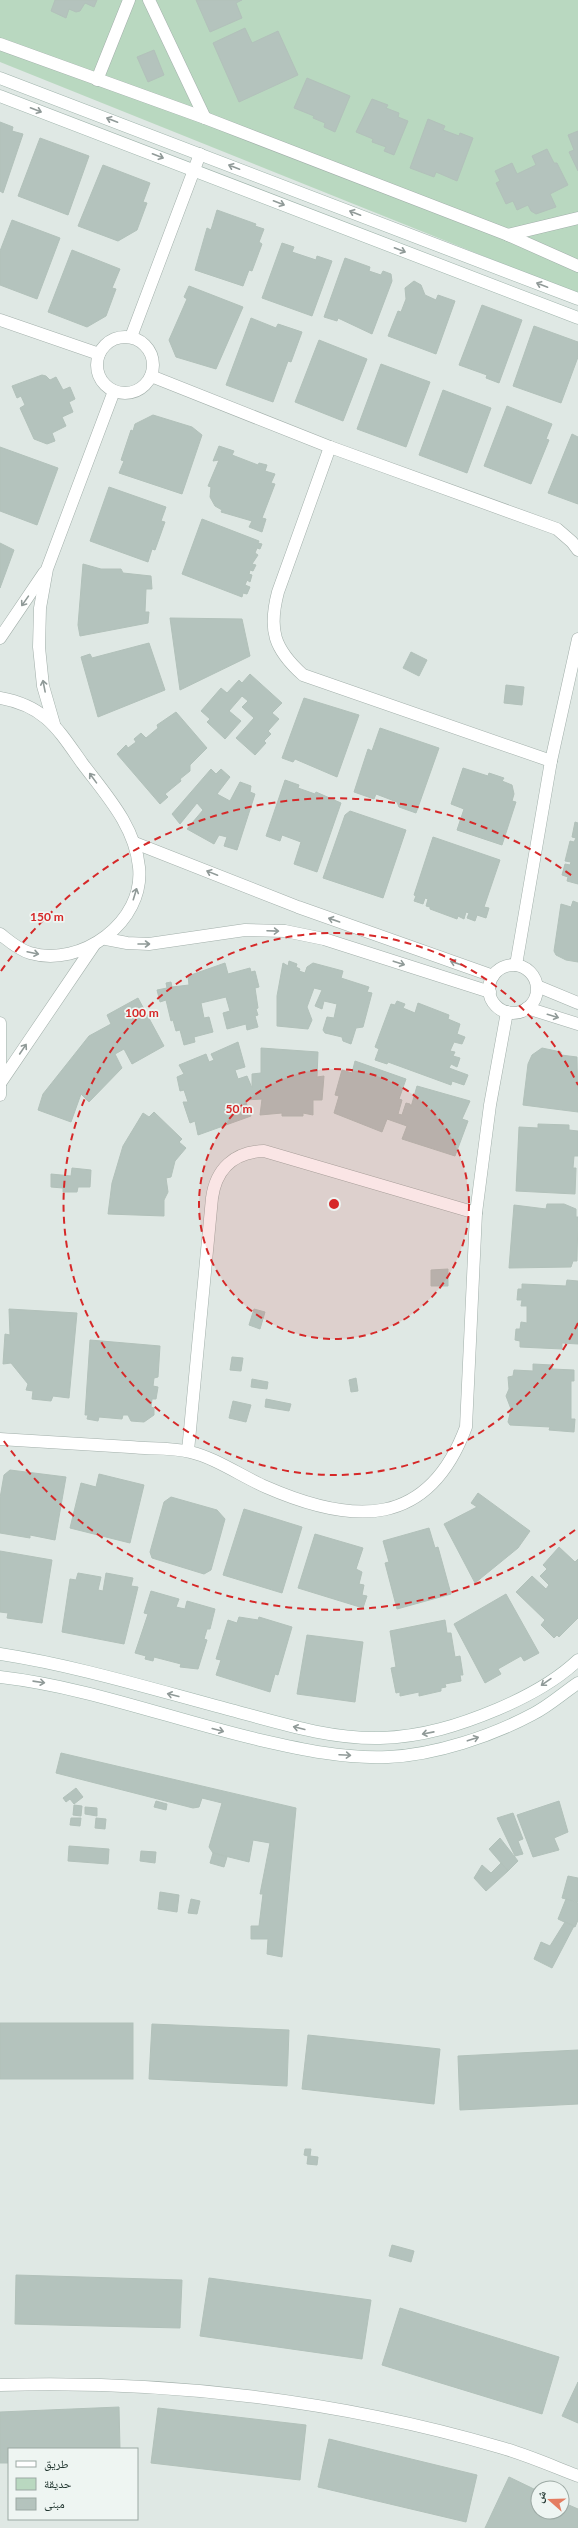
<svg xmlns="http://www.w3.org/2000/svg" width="578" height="2528" font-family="Lato,'Noto Naskh Arabic',sans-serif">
<rect width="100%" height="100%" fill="#dfe8e4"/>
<polygon fill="#b9d8c0" points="0,0 578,0 578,294 0,62"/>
<g fill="#b4c3bd" stroke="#b2c1ba">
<polygon points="55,0 97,0 94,7 85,3 80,11 76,12 69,9 66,18 51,11"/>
<polygon points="196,0 242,0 236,3 242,18 210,32"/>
<polygon points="245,28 252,43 278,31 298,75 239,102 213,43"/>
<polygon points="154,50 164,75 148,82 137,57"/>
<polygon points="307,78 350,96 335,132 324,127 325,123 313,118 314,116 294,108"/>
<polygon points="372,99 388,105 386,108 399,113 398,117 408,121 394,155 384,151 386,147 372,142 373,139 356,132"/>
<polygon points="428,119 445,126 443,130 459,136 460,133 473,138 457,181 436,172 434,177 410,168"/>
<polygon points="0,122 13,127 12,131 23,134 3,193 0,191"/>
<polygon points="578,131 578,171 569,152 574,150 568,135"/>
<polygon points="40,138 89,156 68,215 18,196"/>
<polygon points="547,149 554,163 557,163 568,185 550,194 556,207 536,214 531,211 528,205 517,210 513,201 506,204 496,183 500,181 495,171 512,163 517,174 536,165 532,156"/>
<polygon points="103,165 150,183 143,202 147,203 137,230 118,241 78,226"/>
<polygon points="217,210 256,224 255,226 264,229 259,242 262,244 252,271 249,270 243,286 195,270 207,228 211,230"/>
<polygon points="12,220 60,238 37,299 0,285 0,251"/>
<polygon points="282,243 294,247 292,252 316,260 317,256 332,261 312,316 262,298"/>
<polygon points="72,250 120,269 112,288 116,289 106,316 87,327 48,312"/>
<polygon points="345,258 370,267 369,271 381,275 383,271 391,274 392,281 372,334 338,318 337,321 324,317"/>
<polygon points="414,281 421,285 425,295 436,300 438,295 455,301 436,354 388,336 398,311 401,312 406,299 405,288"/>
<polygon points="189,286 243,307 216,369 176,357 169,340 187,299 184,297"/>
<polygon points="482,305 522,320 499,383 486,378 487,375 459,365"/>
<polygon points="251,318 276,328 278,324 302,332 291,362 288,361 273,402 226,385"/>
<polygon points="534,326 578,342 578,357 561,403 513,386"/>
<polygon points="319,340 367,359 343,421 295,402"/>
<polygon points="381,364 430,382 406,447 357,429"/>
<polygon points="42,375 46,376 50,380 56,377 63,390 70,387 75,399 69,402 73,412 62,417 66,426 52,433 55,441 47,444 34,439 20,408 25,405 21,396 17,398 12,386"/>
<polygon points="443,390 491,408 467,473 419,455"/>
<polygon points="507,406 552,424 546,439 549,440 531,484 484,466"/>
<polygon points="153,415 192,427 202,435 182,494 119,473 124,461 121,460 131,430 133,431 135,424"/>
<polygon points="572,434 578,437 578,504 548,493"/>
<polygon points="219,446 234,451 232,455 258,465 259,463 267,465 265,471 275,474 271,483 275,484 262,518 266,519 262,532 249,527 252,521 221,512 222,510 215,506 210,497 211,487 208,486 219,460 213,461"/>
<polygon points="0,447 58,468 37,525 0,511"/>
<polygon points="109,487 166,507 161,521 165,522 155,550 152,549 148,562 90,541"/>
<polygon points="202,519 259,541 258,543 262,544 260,549 257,548 255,553 258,555 252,564 256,565 253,571 250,570 249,574 252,575 250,582 247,580 245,585 250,587 247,594 243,593 242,597 182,574"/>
<polygon points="0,543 14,550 0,588"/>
<polygon points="83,564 101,569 121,569 123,573 151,576 152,589 146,589 145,612 149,612 148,623 80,636 78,625"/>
<polygon points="170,618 242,619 250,656 180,690"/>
<polygon points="149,643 165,690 98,717 81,657 90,654 92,658"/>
<polygon points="411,652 427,660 419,676 403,668"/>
<polygon points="250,674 282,703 272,713 279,719 268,731 271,734 264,741 266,743 255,755 236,738 254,718 242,707 248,701 242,696 229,711 241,721 225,739 207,722 210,719 201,711 221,688 227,693 239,680 242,683"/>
<polygon points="506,685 524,687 522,705 504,703"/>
<polygon points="304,698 359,715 337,777 295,759 293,762 282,758"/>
<polygon points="176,712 207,748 190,765 190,771 180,779 181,781 165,794 168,797 160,804 117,754 126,745 128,748 136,742 134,739 141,733 146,738 158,728 157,725"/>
<polygon points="380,728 439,748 416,813 399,807 397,802 376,794 374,799 354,792 368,749 372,751"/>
<polygon points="463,768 488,776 489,773 504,778 502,781 512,785 514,794 512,801 516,802 502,845 457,830 464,809 451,804"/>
<polygon points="211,769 216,774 221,769 230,777 217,794 230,801 240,782 251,786 250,792 255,794 237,850 224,846 227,837 219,835 214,844 187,829 203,810 197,803 180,824 172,814"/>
<polygon points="285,780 299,785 298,788 315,794 316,792 341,803 317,872 294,864 301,842 282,835 280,841 266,836"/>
<polygon points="350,811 406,830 383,898 323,878 345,815"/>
<polygon points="575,822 578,823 578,884 567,881 568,877 562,875 565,864 570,865 571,862 565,861 570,841 574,842 576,838 572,837"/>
<polygon points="433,837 500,860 484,907 489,908 486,918 477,915 475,921 467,918 469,913 466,912 464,919 458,916 457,919 430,909 430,907 426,906 428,899 425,898 423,904 414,901 416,896 414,895"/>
<polygon points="573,901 578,903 578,962 566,960 556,955 554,951 561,904 571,907"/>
<polygon points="289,961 297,964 296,967 300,969 299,971 305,973 307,967 313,963 343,971 341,978 369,987 367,992 372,993 363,1027 356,1028 351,1044 343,1041 342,1037 325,1033 323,1030 327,1017 334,1018 337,1004 324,1001 322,1009 315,1006 322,990 314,988 307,1007 312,1020 308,1029 277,1026 277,996 283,963 288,966"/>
<polygon points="225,963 228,974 250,968 251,972 255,971 259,987 255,988 258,1008 256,1009 258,1015 255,1016 258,1027 247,1030 246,1024 227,1029 223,1013 230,1011 226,997 201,1003 204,1018 209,1017 213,1032 194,1037 195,1042 184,1045 180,1030 176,1031 173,1020 171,1021 166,1000 160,1002 157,990 167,988 166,983 171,982 172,987 189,985 188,976"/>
<polygon points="138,998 164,1046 132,1064 124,1049 115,1054 122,1068 89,1102 81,1094 71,1122 38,1110 43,1094 89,1036 111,1024 107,1015"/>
<polygon points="397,1001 405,1004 403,1008 415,1013 418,1003 449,1015 448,1019 460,1024 457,1034 465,1037 462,1044 454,1042 450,1051 455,1052 453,1056 460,1058 457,1067 451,1064 449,1068 468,1075 464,1085 452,1081 451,1085 388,1062 387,1064 375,1060 379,1049 375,1047 391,1004 395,1005"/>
<polygon points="238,1042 245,1067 235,1070 238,1079 247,1076 252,1088 252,1074 261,1073 261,1048 318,1052 317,1077 324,1076 322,1100 313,1100 313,1115 303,1113 303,1116 282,1116 282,1113 260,1115 262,1099 245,1100 251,1116 198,1135 195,1121 190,1123 183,1102 188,1102 184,1090 180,1091 177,1077 184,1074 179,1065 206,1054 209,1062 214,1060 211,1054"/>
<polygon points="542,1048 561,1052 561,1055 577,1057 578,1112 523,1105 528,1064 532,1055"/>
<polygon points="355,1061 406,1079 399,1099 402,1100 398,1114 402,1115 406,1103 410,1104 411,1107 417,1086 470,1101 462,1119 468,1121 455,1156 402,1139 407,1126 387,1119 382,1132 334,1113 339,1096 335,1095 342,1070 352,1073"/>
<polygon points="154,1112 182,1139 179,1142 186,1148 175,1161 171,1177 166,1178 168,1192 164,1200 164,1216 108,1214 112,1183 123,1146 143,1113 149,1117"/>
<polygon points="538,1124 569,1125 569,1130 578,1131 578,1156 574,1156 573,1168 576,1168 575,1194 516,1191 519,1127 538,1128"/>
<polygon points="72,1168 91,1170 90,1187 78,1187 77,1192 63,1192 63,1188 51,1187 51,1174 71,1176"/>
<polygon points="547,1204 564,1204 576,1209 576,1217 578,1217 577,1261 573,1261 571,1267 509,1268 514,1205 546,1209"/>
<polygon points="448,1269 448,1286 431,1286 431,1270"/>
<polygon points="567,1280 578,1281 578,1344 562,1343 562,1349 520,1347 520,1341 515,1340 516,1329 520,1329 521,1322 527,1323 527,1306 521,1306 522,1300 517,1300 518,1289 522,1289 522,1284 566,1286"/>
<polygon points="9,1309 77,1313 69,1398 53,1396 51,1401 32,1399 33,1391 26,1390 28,1384 11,1363 3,1364 5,1334 10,1335"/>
<polygon points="254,1309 265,1312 260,1329 249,1325"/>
<polygon points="90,1340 160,1346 158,1377 154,1378 153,1386 158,1387 156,1399 152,1399 151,1407 154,1408 154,1415 144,1422 131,1421 128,1415 123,1415 122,1419 99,1417 98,1421 87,1419 88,1415 85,1415"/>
<polygon points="232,1357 243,1358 241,1371 230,1370"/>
<polygon points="533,1364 552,1365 552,1369 574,1370 574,1381 571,1381 571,1419 575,1419 574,1432 549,1430 550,1427 510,1425 508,1422 511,1409 506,1396 509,1389 508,1377 513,1376 514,1370 533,1371"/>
<polygon points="356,1378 358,1391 351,1392 349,1380"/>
<polygon points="252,1379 268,1382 267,1389 251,1387"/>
<polygon points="266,1399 291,1404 289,1411 265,1407"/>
<polygon points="233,1401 251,1405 246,1422 229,1418"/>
<polygon points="10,1470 66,1477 55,1540 30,1535 30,1538 0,1533 0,1498 4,1475"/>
<polygon points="99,1474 144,1485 130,1543 70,1528 81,1483 96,1487"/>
<polygon points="478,1493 530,1531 518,1548 475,1583 444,1524 477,1507 471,1503"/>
<polygon points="171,1497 217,1510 225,1519 211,1570 204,1574 152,1558 150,1552 164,1502"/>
<polygon points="244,1509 302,1527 282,1593 223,1575"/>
<polygon points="429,1528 435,1548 438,1547 451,1594 397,1609 385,1563 389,1562 383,1541"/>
<polygon points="315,1534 363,1548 356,1569 362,1572 359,1584 364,1585 362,1595 367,1596 363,1608 298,1588"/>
<polygon points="559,1547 575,1562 578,1559 578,1618 559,1637 557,1635 554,1638 541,1625 545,1620 516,1592 532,1576 546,1589 549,1585 540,1576 547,1569 543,1565"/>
<polygon points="0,1551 52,1560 42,1623 7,1618 8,1613 0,1612"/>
<polygon points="78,1573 101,1577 98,1590 103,1591 106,1573 133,1578 131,1586 138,1587 124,1644 62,1632 70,1579 76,1580"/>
<polygon points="151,1591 179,1599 176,1607 185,1609 187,1601 215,1609 210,1629 207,1629 204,1639 207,1640 198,1669 180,1667 181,1664 154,1657 153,1661 145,1659 146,1656 135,1653 148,1614 144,1613"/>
<polygon points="506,1594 539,1653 524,1661 521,1656 498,1669 501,1674 485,1683 454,1624"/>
<polygon points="239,1617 258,1620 259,1617 292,1627 278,1675 275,1674 270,1692 216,1675 221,1660 216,1659 228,1620 237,1623"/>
<polygon points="445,1620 447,1633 451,1633 455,1657 460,1656 463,1675 460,1675 461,1681 445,1684 446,1687 441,1688 441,1691 419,1696 419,1692 400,1696 400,1692 396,1693 391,1668 396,1667 390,1631"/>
<polygon points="307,1635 363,1642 355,1702 297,1694"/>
<polygon points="61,1753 296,1808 282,1957 267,1954 268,1939 251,1939 251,1926 259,1926 263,1894 260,1894 270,1843 253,1840 249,1862 213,1853 209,1847 222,1803 202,1798 199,1807 193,1808 56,1773"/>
<polygon points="76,1788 83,1797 74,1804 70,1799 66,1802 63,1798"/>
<polygon points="156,1801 167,1804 166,1810 154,1807"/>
<polygon points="559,1801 568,1832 554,1838 559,1850 533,1857 517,1815"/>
<polygon points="74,1805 82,1806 81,1816 73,1815"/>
<polygon points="85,1807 97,1808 97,1816 85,1814"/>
<polygon points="513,1813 523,1839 518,1841 523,1854 515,1856 497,1818"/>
<polygon points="71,1818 81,1818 80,1826 70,1825"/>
<polygon points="96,1818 106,1819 105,1829 95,1828"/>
<polygon points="500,1838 518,1861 508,1871 489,1849"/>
<polygon points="69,1846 109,1849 108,1864 68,1861"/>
<polygon points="141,1851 156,1852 155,1863 140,1861"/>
<polygon points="213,1853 227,1857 224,1867 210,1863"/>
<polygon points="501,1863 508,1871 486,1891 474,1878 482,1865 491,1873"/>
<polygon points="568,1876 578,1878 578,1902 562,1898"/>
<polygon points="160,1892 179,1895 177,1912 158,1909"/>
<polygon points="191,1899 200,1901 197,1914 188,1913"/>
<polygon points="566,1899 578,1903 578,1920 575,1927 558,1919"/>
<polygon points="565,1922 574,1926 552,1968 534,1959 541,1942 550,1946"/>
<rect x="0" y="2023" width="133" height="56"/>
<polygon points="152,2024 289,2030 287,2086 149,2079"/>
<polygon points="308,2035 440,2049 434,2104 302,2089"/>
<polygon points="578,2050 578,2104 460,2110 458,2056"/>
<polygon points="305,2149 311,2149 310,2156 318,2157 317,2165 307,2164 308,2156 304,2155"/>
<polygon points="392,2245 414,2251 411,2262 389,2256"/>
<polygon points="16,2275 182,2280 180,2328 15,2324"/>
<polygon points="209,2278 371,2300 362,2359 200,2336"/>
<polygon points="400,2308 559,2357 542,2414 382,2365"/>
<polygon points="578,2382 578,2423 562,2416"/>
<polygon points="119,2407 120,2449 9,2449 9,2463 0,2463 0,2412"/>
<polygon points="158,2408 306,2425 300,2480 151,2463"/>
<polygon points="329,2439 477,2475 466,2522 318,2487"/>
<polygon points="509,2477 538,2491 538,2512 562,2512 562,2502 578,2509 578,2528 485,2528"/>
</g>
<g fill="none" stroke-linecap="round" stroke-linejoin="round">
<defs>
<g id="street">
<polyline points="149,0 205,118"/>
<polyline points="0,44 205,118 508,235 578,266"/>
<polyline points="97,80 129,0"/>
<polyline points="508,235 578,218"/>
<polyline points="0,320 99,354"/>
<circle cx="125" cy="365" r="28"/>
<polyline points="131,337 200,154"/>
<polyline points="151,376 330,447 557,529 572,542 578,550"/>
<path d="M330 447 278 592C268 630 274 649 303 675L551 761"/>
<polyline points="0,638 44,573"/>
<path d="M0 698C45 706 58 729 82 763 106 795 135 826 139 867 145 922 81 968 30 953 19 950 9 941 0 934"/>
<polyline points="54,724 43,686 39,647 40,608 47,569 114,391"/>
<polyline points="135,843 298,907 493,976"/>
<polyline points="106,939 127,943 149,944 245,930 285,931 324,939 490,992"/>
<polyline points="516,965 551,761 578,639"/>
<circle cx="513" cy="989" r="24"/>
<polyline points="537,986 578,1003"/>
<polyline points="527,1008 578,1024"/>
<polyline points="0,1023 0,1095"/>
<polyline points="1,1082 94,945"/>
<path d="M0 1439C43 1442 86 1444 130 1447 149 1449 171 1447 190 1452 216 1458 241 1476 266 1487 353 1525 428 1529 466 1427L476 1213 490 1105 507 1012"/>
<path d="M188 1451 212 1198C216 1169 234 1152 264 1151L476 1213"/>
<path d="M0 2385C167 2380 338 2400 499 2447 525 2454 552 2466 578 2476"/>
</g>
<g id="secondary">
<polyline points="0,78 578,299"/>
<polyline points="0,96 578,318"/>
<path d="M0 1654C78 1666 155 1690 231 1710 280 1723 329 1739 380 1738 422 1737 460 1725 498 1709 526 1697 556 1681 578 1660"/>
<path d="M0 1677C87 1687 171 1719 256 1739 300 1749 343 1759 388 1757 435 1755 492 1736 533 1714 549 1706 563 1693 578 1683"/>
</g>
</defs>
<use href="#street" stroke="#a2afaa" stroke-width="13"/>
<use href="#secondary" stroke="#9fb3ab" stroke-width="13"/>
<use href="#street" stroke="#fff" stroke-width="12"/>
<use href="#secondary" stroke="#fff" stroke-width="12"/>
</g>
<defs><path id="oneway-shaft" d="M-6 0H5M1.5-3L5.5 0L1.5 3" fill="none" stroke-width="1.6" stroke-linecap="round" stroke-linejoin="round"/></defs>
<g stroke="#909a98">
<use href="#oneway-shaft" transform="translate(36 110) rotate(21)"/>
<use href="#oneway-shaft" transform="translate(112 120) rotate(-159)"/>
<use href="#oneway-shaft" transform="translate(158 156) rotate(21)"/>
<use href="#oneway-shaft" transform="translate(234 167) rotate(-159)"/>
<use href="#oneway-shaft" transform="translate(279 203) rotate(21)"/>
<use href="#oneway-shaft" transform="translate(355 213) rotate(-159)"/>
<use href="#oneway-shaft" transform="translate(400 250) rotate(21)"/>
<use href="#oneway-shaft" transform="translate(542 285) rotate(-159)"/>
<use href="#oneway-shaft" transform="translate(25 601) rotate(125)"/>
<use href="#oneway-shaft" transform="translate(44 686) rotate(-101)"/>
<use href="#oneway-shaft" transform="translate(93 778) rotate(-126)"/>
<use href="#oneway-shaft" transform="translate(212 873) rotate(-158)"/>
<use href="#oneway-shaft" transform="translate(135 894) rotate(-73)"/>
<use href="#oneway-shaft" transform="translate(334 920) rotate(-161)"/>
<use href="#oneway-shaft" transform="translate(273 931) rotate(2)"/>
<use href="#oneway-shaft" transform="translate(144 944)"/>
<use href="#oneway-shaft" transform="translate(33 953) rotate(12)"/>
<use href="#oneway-shaft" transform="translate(399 963) rotate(18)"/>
<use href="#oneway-shaft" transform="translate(456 963) rotate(-161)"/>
<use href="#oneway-shaft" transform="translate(553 1016) rotate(17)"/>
<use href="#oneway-shaft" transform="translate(23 1049) rotate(-56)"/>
<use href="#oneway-shaft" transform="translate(39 1682) rotate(8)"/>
<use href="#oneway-shaft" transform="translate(546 1682) rotate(145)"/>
<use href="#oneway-shaft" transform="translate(173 1695) rotate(-166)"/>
<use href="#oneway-shaft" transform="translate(299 1728) rotate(-166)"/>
<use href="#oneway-shaft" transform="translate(218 1730) rotate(15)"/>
<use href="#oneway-shaft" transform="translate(428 1733) rotate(169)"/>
<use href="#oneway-shaft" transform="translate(473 1739) rotate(-18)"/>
<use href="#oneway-shaft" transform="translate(345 1755) rotate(3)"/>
</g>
<circle cx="334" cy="1204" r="135" fill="#d62828" fill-opacity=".12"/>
<g fill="none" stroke="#d62828" stroke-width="2" stroke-dasharray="7 5">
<circle cx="334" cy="1204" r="135"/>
<path d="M578 1323A271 271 0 1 1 578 1085"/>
<path d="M575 1530A406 406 0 0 1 1 1437M1 971A406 406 0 0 1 575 878"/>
</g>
<circle cx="334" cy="1204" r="6" fill="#d62828" stroke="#eef5f2" stroke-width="2"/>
<g font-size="12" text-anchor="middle" font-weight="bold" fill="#d62828" stroke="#eef5f2" stroke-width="3.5" stroke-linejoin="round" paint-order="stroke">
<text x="47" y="921">150 m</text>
<text x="142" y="1017">100 m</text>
<text x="239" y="1113">50 m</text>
</g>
<rect x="8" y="2448" width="130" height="72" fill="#eef5f2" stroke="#9ca9a4"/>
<rect x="16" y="2461" width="20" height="6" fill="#ffffff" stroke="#9ca9a4"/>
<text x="44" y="2468" font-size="12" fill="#213630">طريق</text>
<rect x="16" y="2478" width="20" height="12" fill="#b9d8c0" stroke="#9ca9a4"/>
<text x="44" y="2488" font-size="12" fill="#213630">حديقة</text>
<rect x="16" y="2498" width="20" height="12" fill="#b4c3bd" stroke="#9ca9a4"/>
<text x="44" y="2508" font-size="12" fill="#213630">مبنى</text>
<g transform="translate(550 2500) rotate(290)"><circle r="19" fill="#eef5f2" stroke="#9ca9a4"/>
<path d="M0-3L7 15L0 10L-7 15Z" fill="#e47d61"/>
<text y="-6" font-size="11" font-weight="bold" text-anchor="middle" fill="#213630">ش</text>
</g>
</svg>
